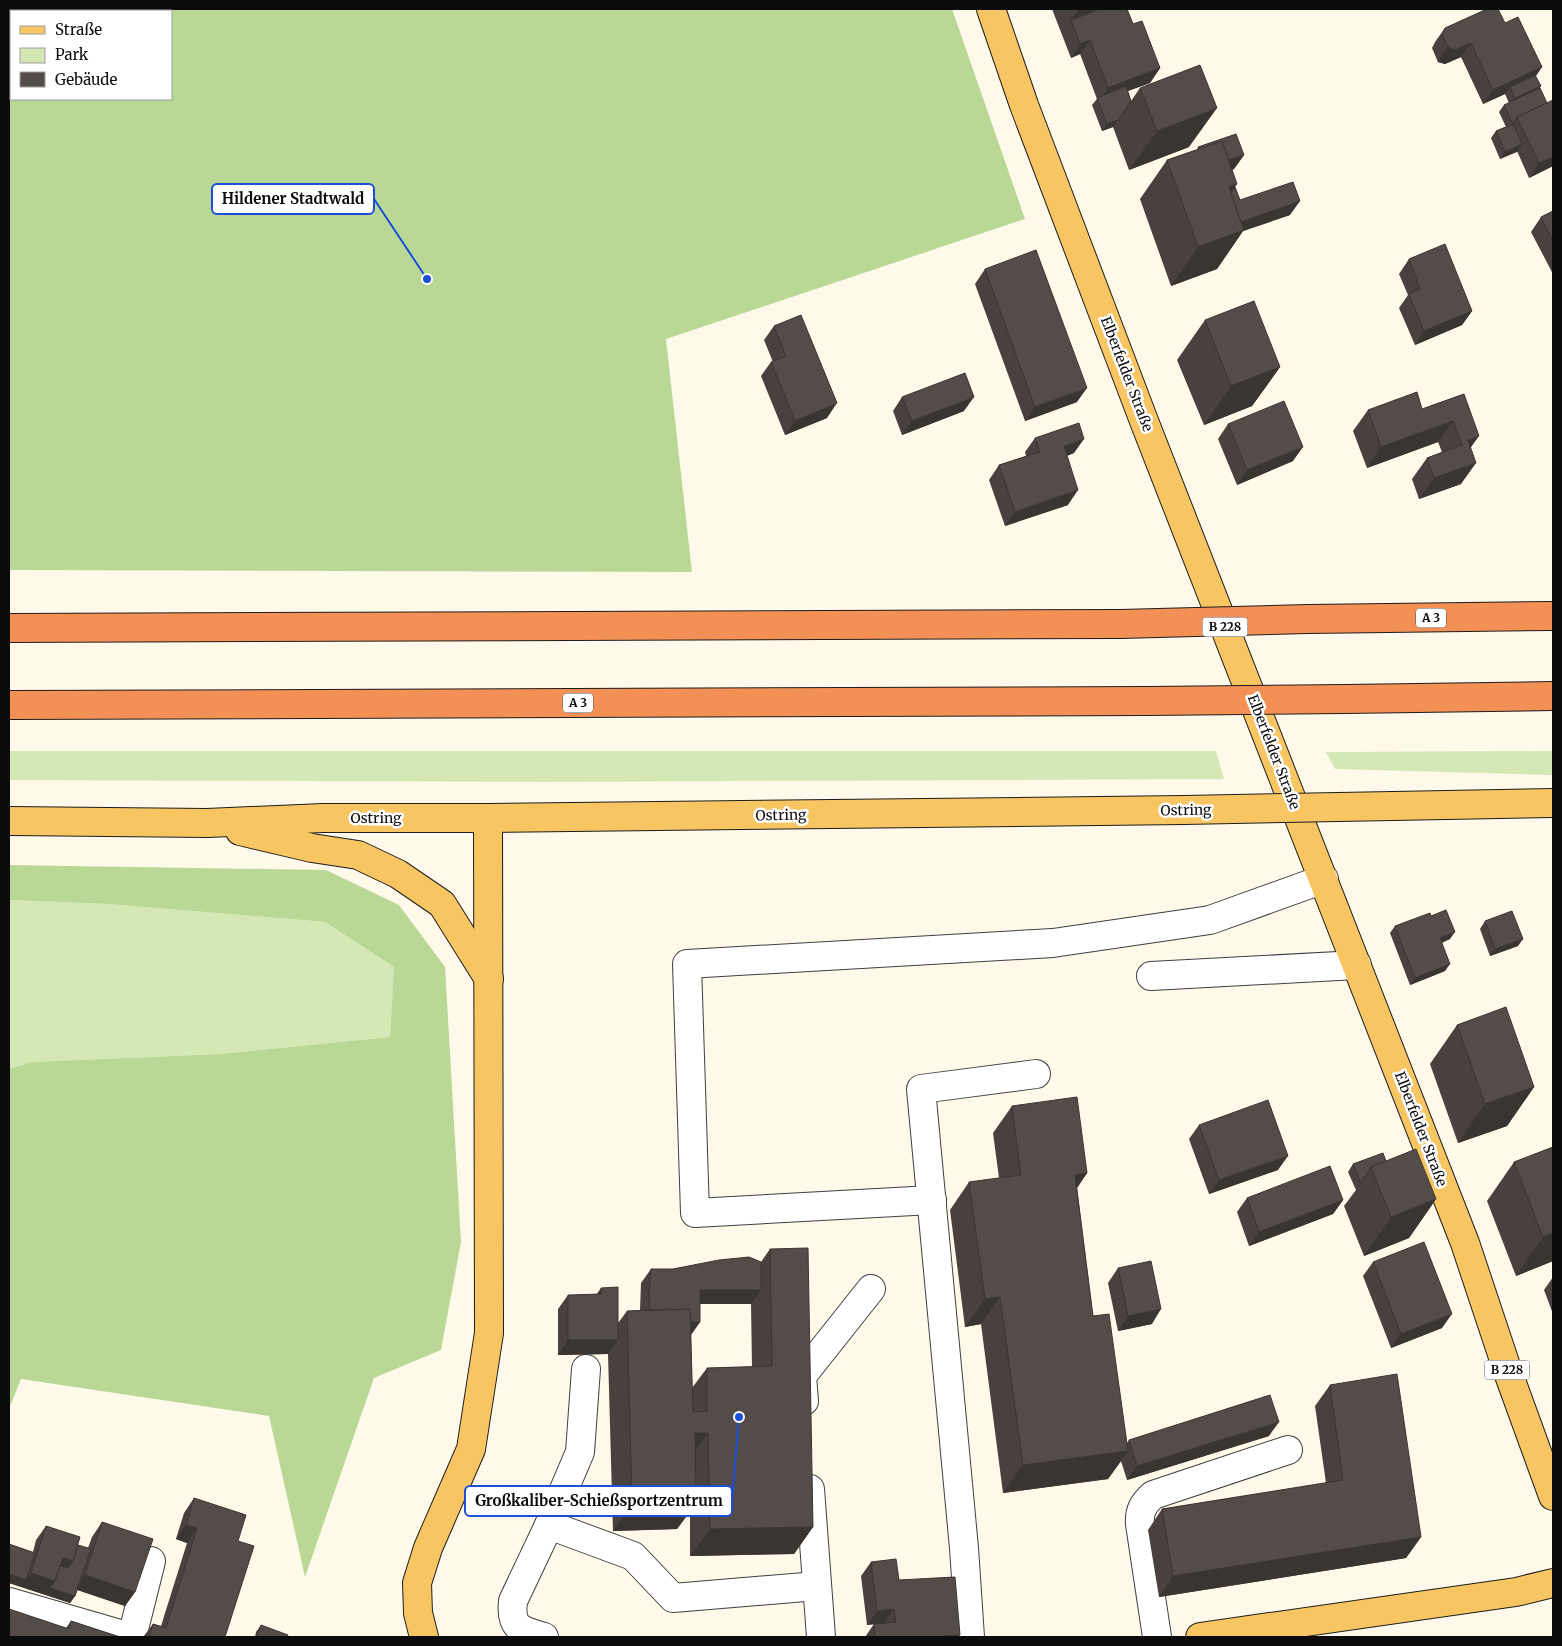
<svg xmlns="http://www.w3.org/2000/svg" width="1562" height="1646" font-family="Merriweather,serif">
<rect width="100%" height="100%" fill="#fff9ea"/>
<g fill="#d4e8b5">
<polygon points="9,751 1216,751 1224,779 544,782 9,780"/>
<polygon points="1553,751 1553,775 1335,769 1326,752"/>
<polygon points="9,900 108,904 325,922 394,967 390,1037 220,1054 31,1062 9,1069"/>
</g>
<g fill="#b9d895" fill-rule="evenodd">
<path d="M9 9H952L1025 219 666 339 692 572 9 570ZM11 11H171V99H11Z"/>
<polygon points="9,865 326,870 399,905 445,967 461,1242 441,1350 374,1378 305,1577 269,1416 21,1379 9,1409 9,1069 31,1062 220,1054 390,1037 394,967 325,922 108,904 9,900"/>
</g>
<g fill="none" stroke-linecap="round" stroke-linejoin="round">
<defs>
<g id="minor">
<polyline points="1151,976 1357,965"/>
<polyline points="932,1200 695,1213 687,964 1053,943 1210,920 1324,879"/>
<polyline points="804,1401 802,1376 871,1289"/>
<polyline points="810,1489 821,1637"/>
<polyline points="549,1525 633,1556 673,1598 817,1586"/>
<polyline points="9,1602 130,1637"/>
<polyline points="132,1637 151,1561"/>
<path d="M544 1637C521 1630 510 1629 513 1601L549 1525 580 1452 586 1369"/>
<polyline points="970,1637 964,1548 921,1089 1036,1074"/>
<path d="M1157 1637 1140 1524C1139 1511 1143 1504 1153 1495L1288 1450"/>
</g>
<g id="major">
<polyline points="991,9 1024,105 1144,421 1465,1243 1509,1375 1553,1496"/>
<polyline points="1393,806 1553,803"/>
<polyline points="9,821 207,823 323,818 488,818 1184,810"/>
<polyline points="240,831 312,848 358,855 398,874 442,904 489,979"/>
<polyline points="424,1637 418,1613 417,1583 428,1548 471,1449 489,1333 488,818"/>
<polyline points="1200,1637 1516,1592 1553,1583"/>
</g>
<g id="highway">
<polyline points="1308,619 1553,616"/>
<polyline points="9,628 1120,624"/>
<polyline points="1345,699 1553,696"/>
<polyline points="9,705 1147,701"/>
</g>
</defs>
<use href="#minor" stroke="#3f3f3f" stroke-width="30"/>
<use href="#major" stroke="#1d1d1d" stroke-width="30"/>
<use href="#highway" stroke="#1d1d1d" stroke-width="30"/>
<use href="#minor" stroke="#fff" stroke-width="28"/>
<use href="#major" stroke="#f7c663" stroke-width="28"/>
<use href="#highway" stroke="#f29055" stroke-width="28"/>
<defs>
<polyline id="major-bridge" points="1184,810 1393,806"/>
<g id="highway-bridge">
<polyline points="1120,624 1308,619"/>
<polyline points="1147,701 1345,699"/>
</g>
</defs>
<use href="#major-bridge" stroke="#1d1d1d" stroke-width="30" stroke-linecap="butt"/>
<use href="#highway-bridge" stroke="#1d1d1d" stroke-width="30" stroke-linecap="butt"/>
<use href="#major-bridge" stroke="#f7c663" stroke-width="28"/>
<use href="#highway-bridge" stroke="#f29055" stroke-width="28"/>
</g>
<g fill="#48413e" fill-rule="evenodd">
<polygon points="1052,9 1127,9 1133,24 1160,68 1150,83 1127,91 1131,101 1140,88 1189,147 1129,170 1113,127 1102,131 1092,105 1097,99 1080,54 1071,58"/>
<polygon points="1505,23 1542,67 1535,76 1541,86 1539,89 1553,166 1529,178 1517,151 1500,159 1491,138 1496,131 1506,127 1499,112 1504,105 1509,103 1505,94 1483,104 1461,57 1445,64 1438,62 1432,48 1435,42 1445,28"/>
<polygon points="1198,147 1244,155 1234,169 1232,170 1235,187 1240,200 1290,215 1243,231 1217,269 1171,286 1140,199 1167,160 1197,150"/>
<polygon points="1553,211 1553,274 1531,232 1541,217"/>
<polygon points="1409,259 1472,311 1462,325 1415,345 1399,308 1408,295 1399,274"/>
<polygon points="985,269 1077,402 1025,421 975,284"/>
<polygon points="1205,320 1280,367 1252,406 1204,425 1177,360"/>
<polygon points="774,326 827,418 785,435 761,376 771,362 773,362 764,340"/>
<polygon points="1464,394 1471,448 1461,484 1419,499 1412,479 1427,458 1442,452 1438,442 1367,468 1353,431 1368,410 1422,409"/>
<polygon points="902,397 964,411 902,435 893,411"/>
<polygon points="1228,424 1293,461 1237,485 1218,439"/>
<polygon points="1035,438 1074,453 1067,456 1068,505 1005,526 989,480 999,465 1026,456 1025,452"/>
<polygon points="1431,916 1450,939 1442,943 1445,971 1410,985 1390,933 1395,926"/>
<polygon points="1485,921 1518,946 1490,956 1480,929"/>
<polygon points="1457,1025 1534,1087 1507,1126 1458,1143 1430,1064"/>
<polygon points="1012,1106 1087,1173 1077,1188 1093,1316 1127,1443 1129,1440 1269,1436 1127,1480 1121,1461 1108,1479 1003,1493 981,1324 965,1327 950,1210 969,1182 999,1178 993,1133"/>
<polygon points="1199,1125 1278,1170 1209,1194 1189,1139"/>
<polygon points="1553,1147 1553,1261 1516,1276 1487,1201 1514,1162"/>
<polygon points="1386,1161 1436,1199 1409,1238 1364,1256 1344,1206 1356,1190 1348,1172 1353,1164"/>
<polygon points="1247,1198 1343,1200 1333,1214 1249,1246 1237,1212"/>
<path d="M770 1249 813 1527 794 1554 690 1556V1512L677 1529 613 1531 608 1354 558 1355V1309L568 1295H596L601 1288 618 1323 627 1311 640 1310 641 1283 651 1269H673L761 1262ZM700 1304H751L752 1367 707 1368 692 1388 691 1335 700 1322Z"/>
<polygon points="1373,1262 1442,1328 1391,1348 1363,1276"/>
<polygon points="1118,1268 1152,1324 1118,1331 1108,1283"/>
<polygon points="1553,1277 1553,1314 1544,1290"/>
<polygon points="1330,1385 1421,1537 1406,1558 1159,1597 1148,1530 1162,1509 1326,1483 1315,1406"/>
<polygon points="194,1498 238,1541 225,1637 143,1637 153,1624 161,1626 187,1543 176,1539 184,1513"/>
<polygon points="102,1522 135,1592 125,1606 77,1590 75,1596 70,1603 9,1583 33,1552 36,1540 46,1526 78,1545 88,1548 92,1537"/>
<polygon points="871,1562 899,1580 958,1637 865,1637 874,1624 867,1625 861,1576"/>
<polygon points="71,1621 120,1637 66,1628"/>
<polygon points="261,1625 287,1637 255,1637 256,1632"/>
</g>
<g fill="#3b3532">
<polygon points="1079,9 1113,9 1071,20 1061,34"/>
<polygon points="1090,40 1080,54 1071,58 1080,44"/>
<polygon points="1471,43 1461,57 1445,64 1438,62 1448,47"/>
<polygon points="1542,67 1532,82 1510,87 1505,94 1483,104 1493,90"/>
<polygon points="1160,68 1150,83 1098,102 1108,88"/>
<polygon points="1541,86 1536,94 1510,106 1515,98"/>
<polygon points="1217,108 1189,147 1129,170 1157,131"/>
<polygon points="1118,120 1113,127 1102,131 1107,124"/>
<polygon points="1522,144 1517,152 1500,159 1505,152"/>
<polygon points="1244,155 1234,169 1216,175 1226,161"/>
<polygon points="1553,157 1553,166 1529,178 1539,163"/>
<polygon points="1237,184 1220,209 1229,187"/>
<polygon points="1300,201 1290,215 1243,231 1217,269 1171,286 1198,247 1232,225"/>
<polygon points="1472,311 1462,325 1415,345 1424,331"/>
<polygon points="1280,367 1252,406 1204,425 1231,386"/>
<polygon points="1087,388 1077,402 1025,421 1035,407"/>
<polygon points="974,397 964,411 902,435 912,421"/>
<polygon points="837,403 827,418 785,435 795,421"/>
<polygon points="1453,421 1438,442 1367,468 1381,447"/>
<polygon points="1479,436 1464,457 1468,440"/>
<polygon points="1084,439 1074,453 1054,460 1064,446"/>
<polygon points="1303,447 1293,461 1237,485 1247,470"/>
<polygon points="1476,463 1461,484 1419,499 1434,478"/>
<polygon points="1078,490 1068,505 1005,526 1015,512"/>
<polygon points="1455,932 1450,939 1435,945 1440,938"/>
<polygon points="1523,939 1518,946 1490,956 1495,949"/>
<polygon points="1450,964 1445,971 1410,985 1415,978"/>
<polygon points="1534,1087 1507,1126 1458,1143 1485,1104"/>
<polygon points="1288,1156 1278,1170 1209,1194 1219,1180"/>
<polygon points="1087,1173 1068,1201 1075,1175"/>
<polygon points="1436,1199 1409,1238 1364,1256 1391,1217"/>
<polygon points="1343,1200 1333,1214 1249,1246 1259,1232"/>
<polygon points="1553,1233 1553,1261 1516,1276 1543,1237"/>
<polygon points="700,1290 761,1290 751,1304 690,1304"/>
<polygon points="1000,1297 981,1324 965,1327 985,1299"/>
<polygon points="1161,1309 1152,1324 1118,1331 1128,1316"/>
<polygon points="1452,1314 1442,1328 1391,1348 1401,1334"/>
<polygon points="700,1322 690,1336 650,1323"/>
<polygon points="568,1340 618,1340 608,1354 558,1355"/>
<polygon points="1279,1422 1269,1436 1127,1480 1137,1466"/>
<polygon points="695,1433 708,1433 689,1460"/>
<polygon points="1128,1451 1108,1479 1003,1493 1023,1465"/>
<polygon points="696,1502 677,1529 613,1531 632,1504"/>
<polygon points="186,1525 197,1528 187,1543 176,1539"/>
<polygon points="813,1527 794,1554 690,1556 710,1529"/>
<polygon points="1421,1537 1406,1558 1159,1597 1173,1576"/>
<polygon points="63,1558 73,1561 63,1575 55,1573"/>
<polygon points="31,1573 55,1581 75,1596 70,1603 9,1583 9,1574 26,1580"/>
<polygon points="85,1575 135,1592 125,1606 75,1589"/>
<polygon points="894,1609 884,1623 867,1625 877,1611"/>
<polygon points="960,1635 958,1637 933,1637"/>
</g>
<g fill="#544c48" stroke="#3b3532">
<polygon points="1100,9 1127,9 1133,24 1142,21 1160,68 1108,88 1090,40 1080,44 1071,20"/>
<polygon points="1487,9 1498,9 1505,23 1518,17 1542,67 1493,90 1471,43 1455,50 1448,47 1442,34 1445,28"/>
<polygon points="1200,65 1217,108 1157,131 1140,88"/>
<polygon points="1535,75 1541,86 1515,98 1510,87"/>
<polygon points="1126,86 1131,101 1118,120 1107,124 1097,98"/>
<polygon points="1540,88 1547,103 1517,117 1513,124 1504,105"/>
<polygon points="1553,100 1553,157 1539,163 1517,117"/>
<polygon points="1513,124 1522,144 1505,152 1496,131"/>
<polygon points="1236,134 1244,155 1229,160 1222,141 1199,149 1198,147"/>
<polygon points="1222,141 1237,184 1229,187 1244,230 1198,247 1167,160"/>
<polygon points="1293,182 1300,201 1241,222 1231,193 1235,187 1240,200"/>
<polygon points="1553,211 1553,241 1541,217"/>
<polygon points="1445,244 1472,311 1424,331 1409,294 1420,289 1409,259"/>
<polygon points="1036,250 1087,388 1035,407 985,269"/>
<polygon points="1254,301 1280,367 1231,386 1205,320"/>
<polygon points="801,315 837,403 795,421 771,362 786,356 774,326"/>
<polygon points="965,373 974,397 912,421 902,397"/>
<polygon points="1417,392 1422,409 1464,394 1479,436 1468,440 1476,463 1434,478 1427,458 1462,445 1453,421 1381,447 1368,410"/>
<polygon points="1284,401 1303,447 1247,470 1228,424"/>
<polygon points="1079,423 1084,439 1064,446 1078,490 1015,512 999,465 1040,452 1035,438"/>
<polygon points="1446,910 1455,932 1440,938 1450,964 1415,978 1395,926 1430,913 1431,916"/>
<polygon points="1512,911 1523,939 1495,949 1485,921"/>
<polygon points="1506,1007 1534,1087 1485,1104 1457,1025"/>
<polygon points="1077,1097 1087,1173 1075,1175 1093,1316 1109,1314 1128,1451 1023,1465 1000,1297 985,1299 969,1182 1021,1175 1012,1106"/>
<polygon points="1268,1100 1288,1156 1219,1180 1199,1125"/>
<polygon points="1553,1147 1553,1233 1543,1237 1514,1162"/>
<polygon points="1416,1149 1436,1199 1391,1217 1371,1167"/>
<polygon points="1383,1153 1386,1161 1371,1167 1361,1183 1353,1164"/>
<polygon points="1330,1166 1343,1200 1259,1232 1247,1198"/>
<polygon points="1424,1242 1452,1314 1401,1334 1373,1262"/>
<polygon points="808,1248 813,1527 710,1529 708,1433 695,1433 696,1502 632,1504 627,1311 690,1309 693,1412 707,1411 707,1368 772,1366 770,1249"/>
<polygon points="749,1257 761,1262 761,1290 700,1290 700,1322 691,1322 690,1309 650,1310 649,1291 651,1269 673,1269 719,1260"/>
<polygon points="1151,1261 1161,1309 1128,1316 1118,1268"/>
<polygon points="618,1287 618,1340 568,1340 568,1295 601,1294 601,1288"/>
<polygon points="1397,1374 1421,1537 1173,1576 1162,1509 1343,1480 1330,1385"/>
<polygon points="1270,1395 1279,1422 1137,1466 1129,1440"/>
<polygon points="194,1498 246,1515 238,1541 254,1546 225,1637 149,1637 153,1624 166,1628 197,1528 186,1525"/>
<polygon points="102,1522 153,1539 135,1592 85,1575"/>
<polygon points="46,1526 80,1537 73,1561 63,1558 55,1581 31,1573"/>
<polygon points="9,1544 35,1553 26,1580 9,1574"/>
<polygon points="78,1545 91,1549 75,1596 50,1588 55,1581 60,1566 68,1568 73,1561"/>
<polygon points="896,1559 899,1580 955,1577 960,1635 933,1637 875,1637 874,1624 896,1622 894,1609 877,1611 871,1562"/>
<polygon points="9,1609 69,1629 71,1621 120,1637 9,1637"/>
<polygon points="261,1625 288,1635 287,1637 257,1637"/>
</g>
<g text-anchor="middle" stroke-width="5" stroke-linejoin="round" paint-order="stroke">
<g fill="#fff" stroke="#555" stroke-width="1">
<rect x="1416" y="608.5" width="30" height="19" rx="4"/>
<rect x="1202.5" y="617.5" width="45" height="19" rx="4"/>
<rect x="563" y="693.5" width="30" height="19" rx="4"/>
<rect x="1484.5" y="1360.5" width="45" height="19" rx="4"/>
</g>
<g font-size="12" font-weight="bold" fill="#0c0c0c">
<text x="1431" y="622">A 3</text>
<text x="1225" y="631">B 228</text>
<text x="578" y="707">A 3</text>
<text x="1507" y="1374">B 228</text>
</g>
<g font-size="14" fill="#0c0c0c" stroke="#fff">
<text transform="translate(1127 374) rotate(69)" y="5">Elberfelder Straße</text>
<text transform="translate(1274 752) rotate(69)" y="5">Elberfelder Straße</text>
<text transform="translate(1186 810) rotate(-1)" y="5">Ostring</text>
<text transform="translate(781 815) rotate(-1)" y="5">Ostring</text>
<text x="376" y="823">Ostring</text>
<text transform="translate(1421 1129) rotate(69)" y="5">Elberfelder Straße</text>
</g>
</g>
<path fill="none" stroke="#1d4ed8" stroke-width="2" d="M427 279L374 199M739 1417L732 1501"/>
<g fill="#1d4ed8" stroke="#fff" stroke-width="2">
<circle cx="427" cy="279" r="5"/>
<circle cx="739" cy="1417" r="5"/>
</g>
<g fill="#fff" stroke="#1d4ed8" stroke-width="2">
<rect x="212" y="184" width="162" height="30" rx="5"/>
<rect x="465" y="1486" width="267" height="30" rx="5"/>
</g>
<g font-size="15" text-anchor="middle" font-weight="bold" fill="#0c0c0c">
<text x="293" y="204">Hildener Stadtwald</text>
<text x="599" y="1506">Großkaliber-Schießsportzentrum</text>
</g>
<rect width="1562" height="1646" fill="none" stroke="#0c0c0c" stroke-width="20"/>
<rect x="10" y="10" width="162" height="90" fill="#ffffff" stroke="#9e9e9e"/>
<rect x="20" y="26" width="25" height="8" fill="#f7c663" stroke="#9e9e9e"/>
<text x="55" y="35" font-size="15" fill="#0c0c0c">Straße</text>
<rect x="20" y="48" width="25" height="15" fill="#d4e8b5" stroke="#9e9e9e"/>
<text x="55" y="60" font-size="15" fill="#0c0c0c">Park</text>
<rect x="20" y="72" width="25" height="15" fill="#544c48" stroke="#9e9e9e"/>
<text x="55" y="85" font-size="15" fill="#0c0c0c">Gebäude</text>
</svg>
